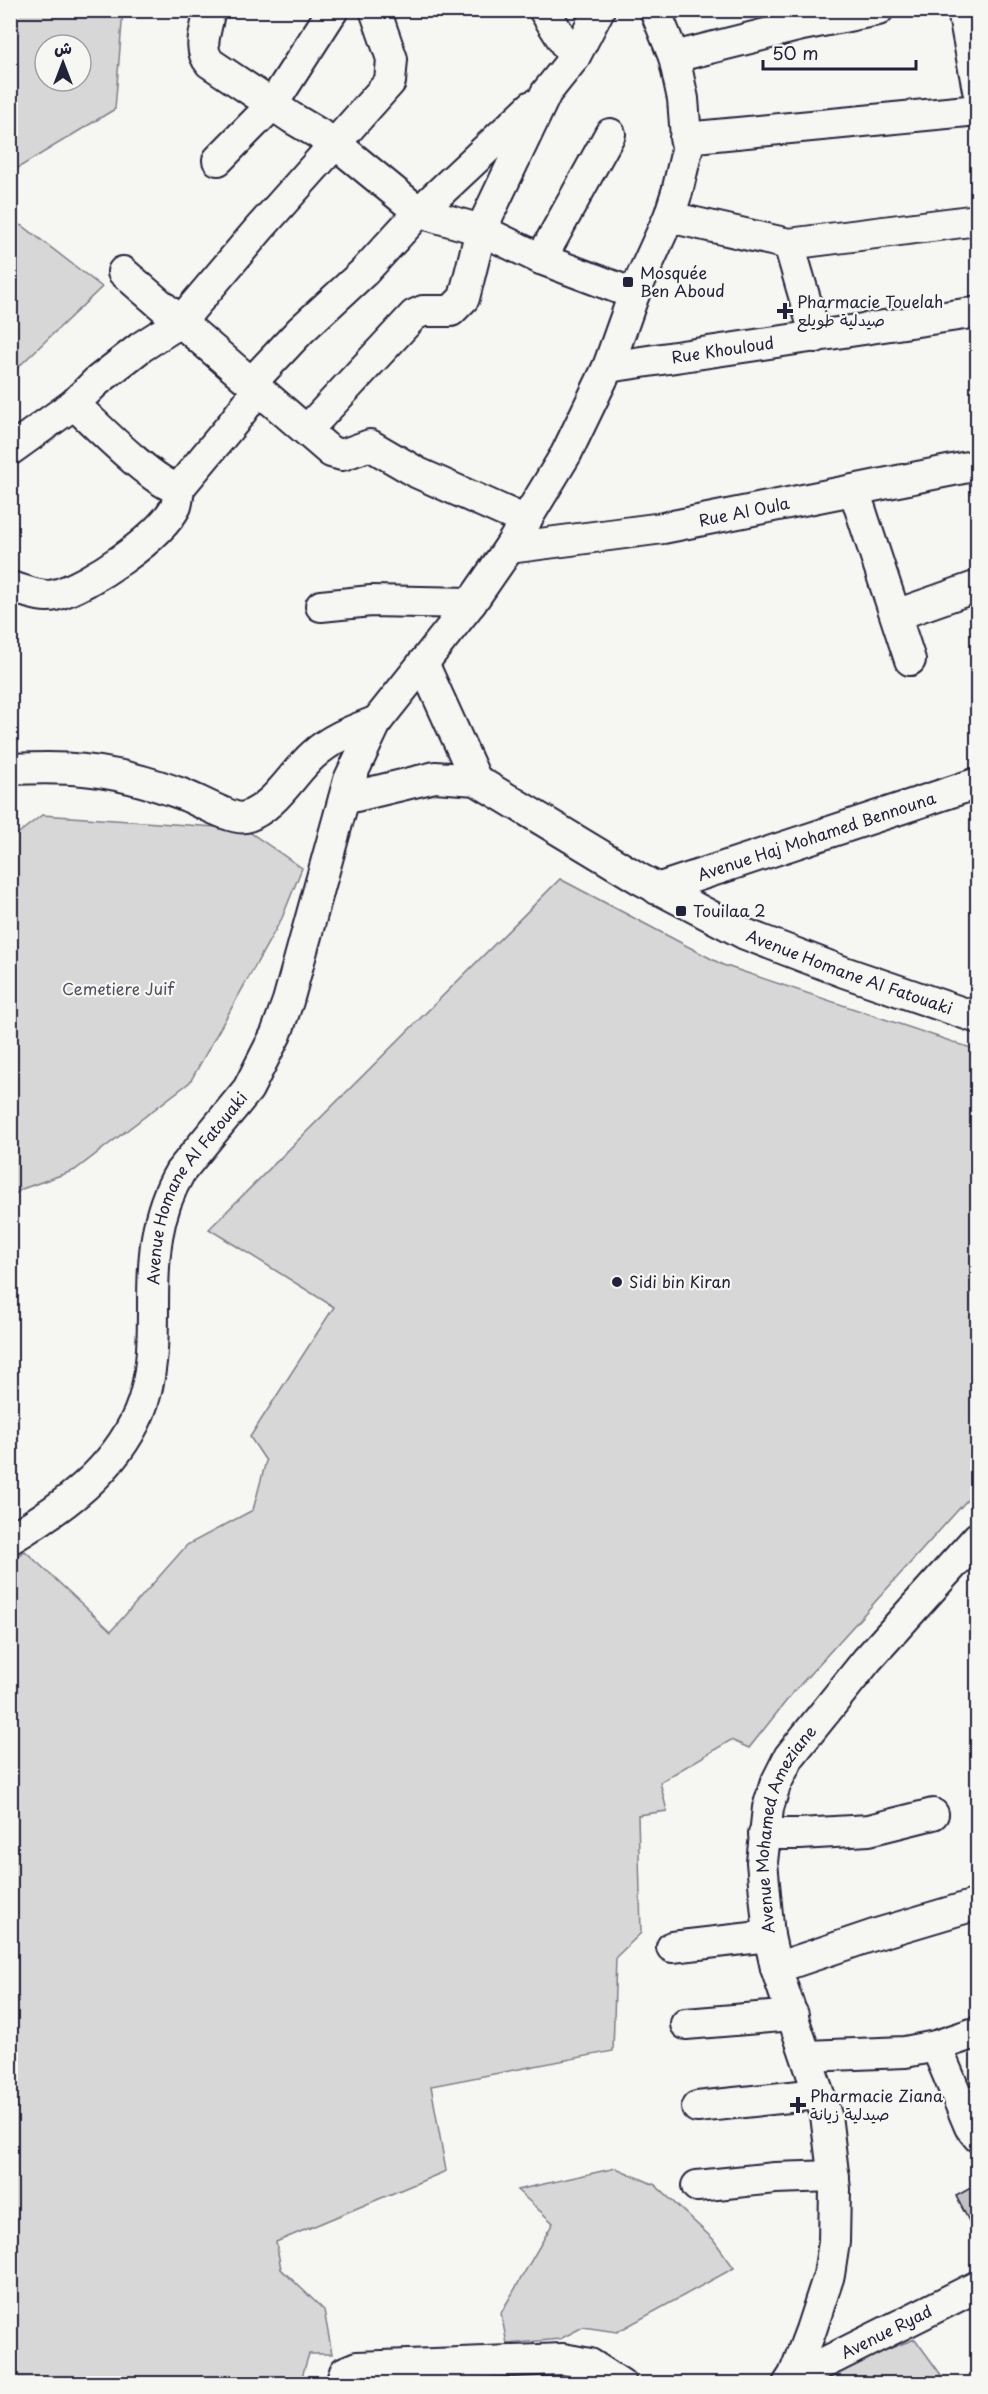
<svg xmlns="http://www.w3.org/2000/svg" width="988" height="2394" font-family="'Playpen Sans','Playpen Sans Arabic',sans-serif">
<rect width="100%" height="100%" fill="#f6f6f2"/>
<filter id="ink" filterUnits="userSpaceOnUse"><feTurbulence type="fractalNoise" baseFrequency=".0167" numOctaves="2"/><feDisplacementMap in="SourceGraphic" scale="12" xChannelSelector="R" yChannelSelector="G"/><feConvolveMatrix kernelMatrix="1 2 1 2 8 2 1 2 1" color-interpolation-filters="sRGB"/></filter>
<g filter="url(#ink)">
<g fill="#d7d7d7" stroke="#7c7c89" stroke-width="1.5" fill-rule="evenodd">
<path d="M10 11H123L115 109 13 171 10 170ZM45 45H81V81H45Z"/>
<polygon points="11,223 23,226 102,287 11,374"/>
<polygon points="42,815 245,829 302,868 282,918 190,1082 75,1170 22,1189 11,1197 11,839"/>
<polygon points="560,879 723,965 977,1050 977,1489 791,1695 749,1748 731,1740 660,1782 667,1811 638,1815 641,1933 616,1957 613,2051 431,2086 446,2171 276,2242 281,2269 324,2310 332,2354 309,2354 300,2383 11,2383 11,1560 25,1551 111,1631 187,1545 253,1510 266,1461 250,1437 334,1307 209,1229"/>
<polygon points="616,2168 655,2185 713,2239 734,2268 617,2332 583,2327 560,2339 507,2344 501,2313 553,2223 517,2190"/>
<polygon points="915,2339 947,2383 808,2384 809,2379"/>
</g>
<polygon fill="#c2c2c4" stroke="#22223b" stroke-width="1.5" points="978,2184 978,2219 970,2223 956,2196"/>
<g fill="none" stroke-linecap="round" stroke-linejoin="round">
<defs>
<g id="minor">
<path d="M209 10C208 29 196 47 210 63L292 118 336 144 419 212 481 230 541 259 634 294"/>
<polyline points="544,10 574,58"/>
<polyline points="963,10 978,90"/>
<polyline points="674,57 802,25 878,10"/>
<polyline points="685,138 978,110"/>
<polyline points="218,160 272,105 333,10"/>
<polyline points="669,217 789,244 978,220"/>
<polyline points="789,244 816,337"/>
<polyline points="541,259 610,134"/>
<polyline points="123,272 331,452 342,455 370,445 418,473 526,521"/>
<path id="s1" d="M608 367 978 312"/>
<polyline points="252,382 301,330 364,272 419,212 532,106"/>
<path d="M74 404C91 420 159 489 179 488L233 423 259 388"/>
<polyline points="307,430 414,315 423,311 451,311 464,298 481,230 546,93 574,58 599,10"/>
<polyline points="10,450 74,404 96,382 141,347 180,322 259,229 390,82 392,59 375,10"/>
<polyline points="854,490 910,660"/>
<path id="s2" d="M509 548 663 528 978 465"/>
<path d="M10 587C25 590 40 599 55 595 89 586 161 537 176 506 178 500 178 493 179 488"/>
<polyline points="321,606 371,601 471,603"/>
<polyline points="896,615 978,586"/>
<polyline points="423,663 476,780"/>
<path d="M10 769C35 768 59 767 84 770 116 773 152 783 182 794 196 799 233 821 246 817 275 807 291 775 313 755 331 738 354 730 377 721"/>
<path id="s3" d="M344 799 435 777 476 780 640 879 745 934 844 972 978 1018"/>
<path id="s4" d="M657 889 978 783"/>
<path id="s5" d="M10 1539C63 1507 114 1471 139 1413 153 1380 153 1340 153 1305 153 1258 155 1214 180 1172L248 1089 276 1034 288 1001 349 780 377 721 471 603 509 548 566 454 608 367 634 294 669 217 677 192 687 150 683 99 674 57 655 10"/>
<polyline points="764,1834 800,1834 869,1830 933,1814"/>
<polyline points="672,1947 769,1936"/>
<polyline points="776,1968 877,1934 978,1904"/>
<polyline points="686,2024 793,2015"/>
<polyline points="936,2046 970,2127 978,2137"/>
<polyline points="807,2056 905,2052 936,2046 978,2032"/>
<polyline points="697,2107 818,2094"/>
<polyline points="697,2186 775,2178 834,2176"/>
<path id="s6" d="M794 2375 828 2361 978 2286"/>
<polyline points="341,2384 345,2372 357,2367 563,2359 590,2364 621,2384"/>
<path id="s7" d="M788 2384 794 2375 811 2330 829 2275 834 2242 835 2189 826 2115 776 1968 769 1936 762 1862 768 1808 775 1785 789 1757 867 1660 978 1537"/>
</g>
</defs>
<use href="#minor" stroke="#22223b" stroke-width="34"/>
<use href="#minor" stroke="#f6f6f2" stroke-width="30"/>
</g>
</g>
<g fill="#22223b" stroke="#f6f6f2" stroke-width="2">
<rect x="622" y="276" width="12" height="12" rx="3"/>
<path d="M782 302h6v6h6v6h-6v6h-6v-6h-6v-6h6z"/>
<rect x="675" y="905" width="12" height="12" rx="3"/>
<circle cx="617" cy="1282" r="6"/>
<path d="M795 2096h6v6h6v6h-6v6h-6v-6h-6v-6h6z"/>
</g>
<g text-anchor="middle" stroke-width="4.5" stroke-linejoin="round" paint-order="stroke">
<g font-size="16" fill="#22223b" stroke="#f6f6f2" text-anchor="start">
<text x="640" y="279">Mosquée<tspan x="640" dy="18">Ben Aboud</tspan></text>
<text x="797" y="308">Pharmacie Touelah<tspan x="797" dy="18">صيدلية طويلع</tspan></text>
<text x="693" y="917">Touilaa 2</text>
<text x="629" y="1288">Sidi bin Kiran</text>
<text x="810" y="2102">Pharmacie Ziana<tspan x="810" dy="18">صيدلية زيانة</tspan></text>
</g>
<g font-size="16" fill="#22223b" stroke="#f6f6f2">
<text dy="6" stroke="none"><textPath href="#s1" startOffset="116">Rue Khouloud</textPath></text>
<text dy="6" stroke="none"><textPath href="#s2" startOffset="238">Rue Al Oula</textPath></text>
<text dy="6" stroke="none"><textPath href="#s4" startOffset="168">Avenue Haj Mohamed Bennouna</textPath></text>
<text dy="6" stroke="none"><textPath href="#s3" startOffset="556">Avenue Homane Al Fatouaki</textPath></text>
<text dy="6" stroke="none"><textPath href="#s5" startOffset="422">Avenue Homane Al Fatouaki</textPath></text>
<text dy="6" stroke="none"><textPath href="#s7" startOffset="578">Avenue Mohamed Ameziane</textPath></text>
<text dy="6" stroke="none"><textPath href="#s6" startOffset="102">Avenue Ryad</textPath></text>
</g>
<g font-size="16" fill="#4f4f62" stroke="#f6f6f2">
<text x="118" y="995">Cemetiere Juif</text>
</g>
</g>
<rect width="988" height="2394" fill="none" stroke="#f6f6f2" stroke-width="36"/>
<rect x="18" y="18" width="952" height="2358" fill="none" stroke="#22223b" stroke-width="2" filter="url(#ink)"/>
<g transform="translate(63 63)"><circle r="28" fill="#f6f6f2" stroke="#a1a1a9" stroke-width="1.5"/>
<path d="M0-4.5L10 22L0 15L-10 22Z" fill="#22223b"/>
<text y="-9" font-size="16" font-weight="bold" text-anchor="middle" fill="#22223b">ش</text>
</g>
<path d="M763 60v9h153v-9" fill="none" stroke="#22223b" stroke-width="3"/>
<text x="772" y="60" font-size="18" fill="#22223b" stroke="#f6f6f2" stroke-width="4.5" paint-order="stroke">50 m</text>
</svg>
